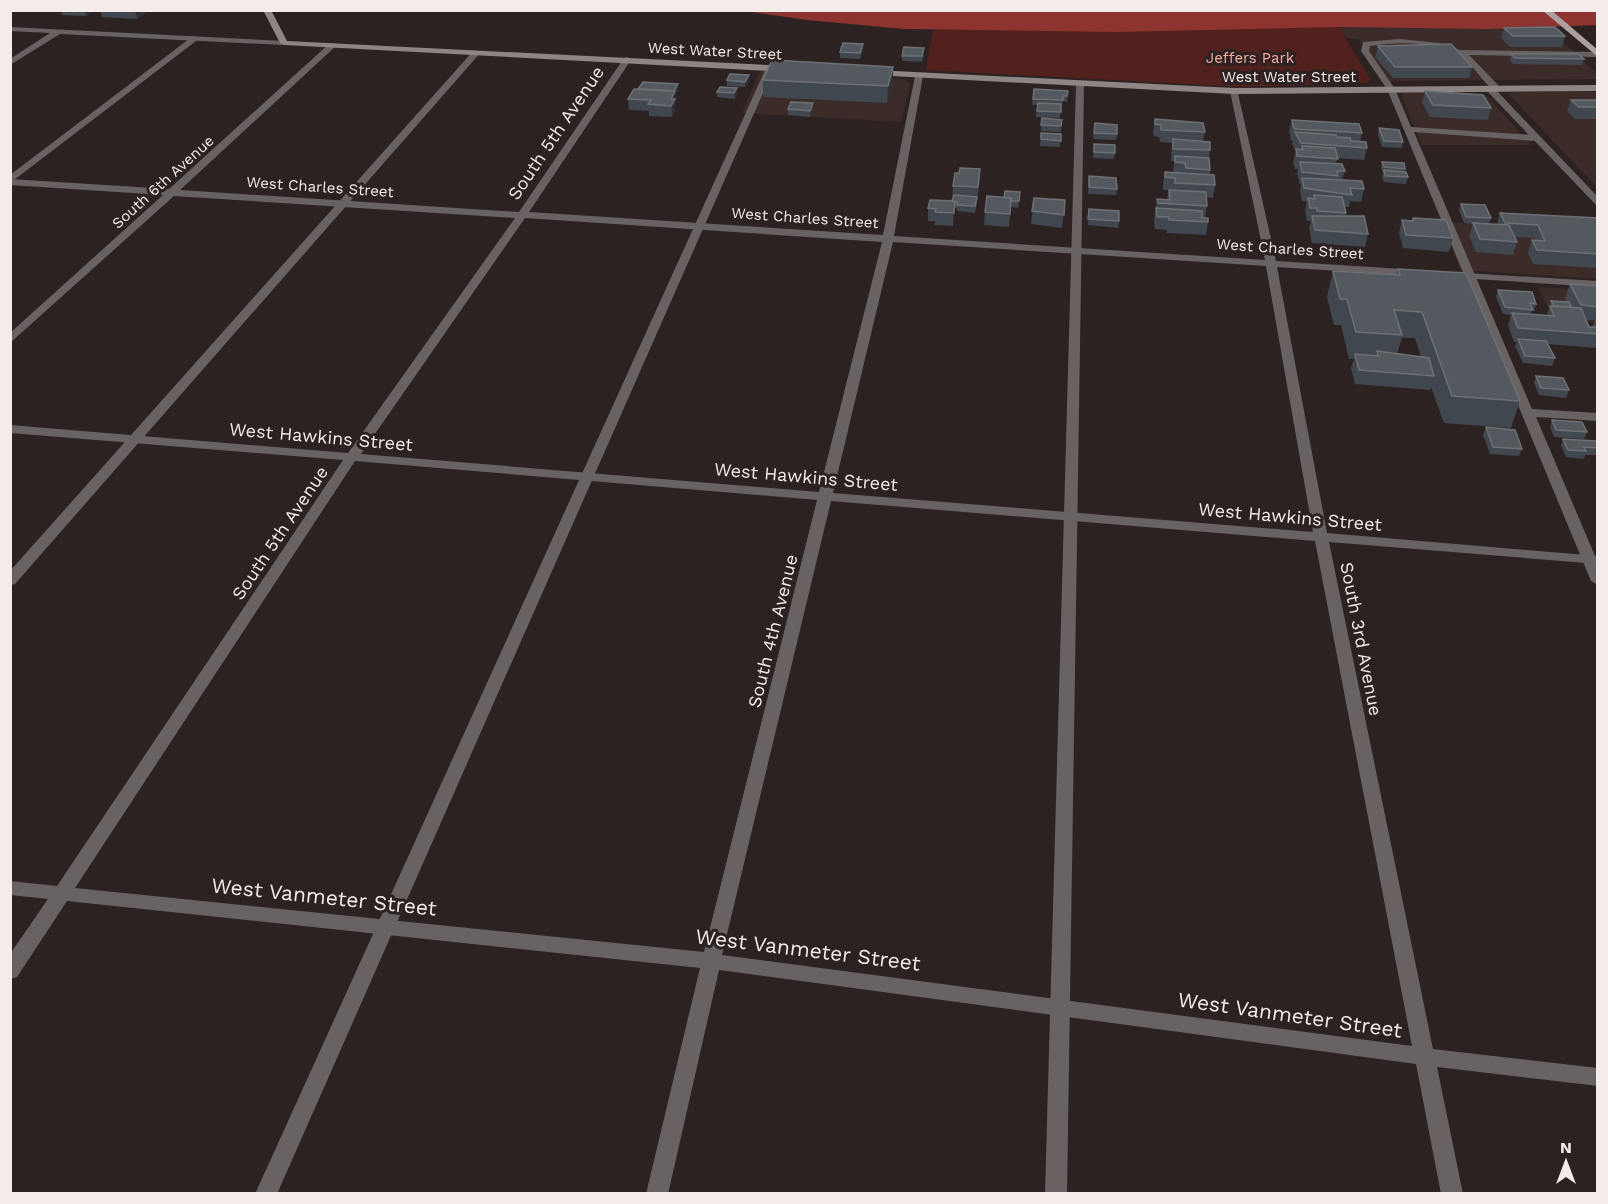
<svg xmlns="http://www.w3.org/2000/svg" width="1608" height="1204" font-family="'Work Sans',sans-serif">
<rect width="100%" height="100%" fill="#2c2221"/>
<g fill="#3b2b29">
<polygon points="1339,27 1541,28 1560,39 1597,73 1597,79 1388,81 1383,78 1358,39 1346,38"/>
<polygon points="760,71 900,79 906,80 910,84 901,122 742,113"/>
<polygon points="1514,92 1597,92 1597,187 1512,98 1509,94"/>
<polygon points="1403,93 1472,93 1487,96 1531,145 1422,145 1401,95"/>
<polygon points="1440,222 1597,231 1597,279 1461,270"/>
<polygon points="1538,287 1597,290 1597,322 1553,319"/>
</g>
<polygon fill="#53211d" points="1339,27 1370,79 1368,83 1242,87 926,70 933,30"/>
<polygon fill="#8d3430" points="1597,10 1598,25 1489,29 1339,27 1115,32 904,29 807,20 744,11"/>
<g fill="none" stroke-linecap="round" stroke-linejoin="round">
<g fill="#686362" fill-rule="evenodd">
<polygon points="193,36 200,38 10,183 10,175"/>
<path d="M1400 39 1439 43 1460 50 1598 52 1596 57 1469 55 1499 86V90L1496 91C1484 85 1477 69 1466 61 1443 41 1399 41 1370 46L1369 51 1395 89 1411 127 1535 135 1540 138 1535 141 1414 132 1532 409 1598 413V421L1536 417 1598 563V585L1591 581 1387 89 1361 51 1363 42Z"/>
<polygon points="474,50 481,52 15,584 10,585 10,571"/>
<polygon points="767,66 774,68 277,1194 255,1194"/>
<polygon points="1080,81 1084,84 1067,1194 1045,1194 1076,84"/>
</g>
<g fill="#686362" fill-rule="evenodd">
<polygon points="10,27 284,41 288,43 284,45 60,34 10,65 10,59 50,33 10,31"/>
<path d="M330 43 337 45 180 190 519 212 624 58 627 57 631 60 529 212 883 235 915 76 919 73 923 76 894 236 1265 260 1230 91 1237 89 1276 261 1418 270 1424 273 1418 276 1277 267 1327 533 1598 556V564L1329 542 1433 1049 1598 1068V1086L1437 1067 1463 1194H1441L1416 1064 719 970 668 1194H646L700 968 67 901 17 977 10 979V954L48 899 10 895V881L57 886 343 460 10 433V425L348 453 515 218 174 196 10 343V333L163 195 10 185V179L169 189ZM525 218 882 242 819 492 361 454ZM893 242 1266 266 1313 532 833 493ZM355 461 817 500 704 952 75 888ZM831 501 1315 541 1412 1046 722 955Z"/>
<polygon points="1486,86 1492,86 1598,197 1598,207 1486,90"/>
<polygon points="1448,272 1598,281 1598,287 1444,277 1442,275"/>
</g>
<g fill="#8e8685" fill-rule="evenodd">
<polygon points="263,10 271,10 287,41 788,66 792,69 788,72 284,45 280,43"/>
<polygon points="875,70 1234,88 1598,85 1598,91 1234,94 872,75 872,71"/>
</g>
<polygon fill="#aca1a0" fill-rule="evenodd" points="1542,10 1551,10 1598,50 1598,57"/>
</g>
<g fill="#41474e" fill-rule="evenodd">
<polygon points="61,10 95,10 86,16 62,15"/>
<polygon points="100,10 149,10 137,19 102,17"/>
<polygon points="1504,28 1565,36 1562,47 1510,47 1501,38"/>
<polygon points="863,44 863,49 860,59 840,58 840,52"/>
<polygon points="1378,46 1472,67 1469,78 1393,78 1375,57"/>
<polygon points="924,54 922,62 902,61 902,56"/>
<polygon points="1511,54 1584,59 1582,65 1513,64 1510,60"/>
<polygon points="727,80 749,81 745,87 727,86"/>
<polygon points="763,80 893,83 887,103 763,97"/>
<polygon points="720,87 737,94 735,99 717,97 717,92"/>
<polygon points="638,89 678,90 675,95 675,111 672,117 649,116 649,111 629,110 628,99"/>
<polygon points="1034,89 1068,91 1067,102 1063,101 1062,106 1061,106 1060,118 1036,117 1037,105 1032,105"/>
<polygon points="1425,91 1491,108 1488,120 1430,117 1422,103"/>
<polygon points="1571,100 1598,100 1598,119 1575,119 1567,111"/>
<polygon points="788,109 813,109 810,117 788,115"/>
<polygon points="1042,118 1061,126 1061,132 1041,131"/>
<polygon points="1155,119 1205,132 1203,141 1210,150 1209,158 1210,170 1210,174 1215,185 1213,198 1206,197 1207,206 1205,218 1208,222 1206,235 1167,233 1167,230 1155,229 1154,221 1157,199 1167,199 1169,190 1163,190 1163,184 1165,172 1173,172 1174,161 1171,161 1172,143 1160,142 1159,137 1154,136 1153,131"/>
<polygon points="1292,120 1362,133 1360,142 1367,148 1364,160 1337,158 1336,164 1345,171 1342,180 1364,189 1361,202 1350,201 1349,207 1345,207 1346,213 1345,216 1368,234 1365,247 1312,243 1309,228 1311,221 1307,221 1305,211 1307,202 1302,201 1300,190 1301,184 1300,184 1297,174 1298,169 1295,169 1293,162 1296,151 1292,144 1293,141 1291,141 1289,131"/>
<polygon points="1095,123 1117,134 1116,140 1093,139"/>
<polygon points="1379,128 1403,142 1402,148 1382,147 1378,135"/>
<polygon points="1041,133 1061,134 1060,147 1040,146"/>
<polygon points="1094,144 1115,153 1114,159 1093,158"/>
<polygon points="1382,162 1405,169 1404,172 1408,177 1406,184 1384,182 1382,177 1383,173 1381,168"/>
<polygon points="980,169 977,203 975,213 957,211 957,208 954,208 953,226 935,225 935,221 928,221 928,208 952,201 953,186"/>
<polygon points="1089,176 1117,189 1116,195 1088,194"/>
<polygon points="1020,192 1018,208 1011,207 1009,227 984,225 985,212 1004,198"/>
<polygon points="1034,198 1065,200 1062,228 1031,224"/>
<polygon points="1461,204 1491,218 1489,224 1497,224 1500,213 1598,218 1598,268 1533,264 1528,253 1532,240 1535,240 1534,238 1515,237 1517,242 1513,255 1476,252 1469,236 1473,224 1464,223 1459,210"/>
<polygon points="1089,209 1119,221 1118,228 1088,225"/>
<polygon points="1413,218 1453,238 1449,252 1403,248 1399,233 1402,220 1412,221"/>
<path d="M1398 269 1520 401 1511 428 1444 423 1431 387 1430 390 1355 384 1351 368 1354 359H1349L1341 325H1334L1327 297 1333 271 1396 275ZM1402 338H1415L1421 357 1397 354Z"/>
<path d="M1570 284 1598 286V344L1596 348 1548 344 1555 358 1552 366 1523 363 1515 346 1517 342H1514L1508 326 1511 315 1503 314 1496 297 1498 290 1536 304 1534 311 1532 310 1531 314 1547 315 1551 301 1567 302 1565 298ZM1586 320H1595L1592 327H1589Z"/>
<polygon points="1536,376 1569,390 1566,398 1539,395 1534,383"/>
<polygon points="1552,420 1587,432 1584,439 1554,437 1550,427"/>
<polygon points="1486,427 1522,449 1519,456 1490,454 1483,435"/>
<polygon points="1563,439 1598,444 1597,455 1585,455 1584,459 1566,457 1561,446"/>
</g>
<g fill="#313135">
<polygon points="85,10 95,10 86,16 85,11"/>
<polygon points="135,10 149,10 137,19"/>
<polygon points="893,67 893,83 887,103 888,86"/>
<polygon points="749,75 749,81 745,87 745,82"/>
<polygon points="678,84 678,90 675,95 675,111 672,117 671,99 673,93"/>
<polygon points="737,88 737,94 735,99 734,93"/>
<polygon points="813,103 813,109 810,117 810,111"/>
</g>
<g fill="#54595f" stroke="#6d7075" stroke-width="1.5">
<polygon points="1555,27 1565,36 1513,36 1504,28"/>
<polygon points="843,43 863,44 860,53 840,52"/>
<polygon points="1451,44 1472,67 1395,67 1378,46"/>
<polygon points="904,47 924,48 922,56 902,56"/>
<polygon points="1511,54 1578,54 1584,59 1515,58"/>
<polygon points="772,60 893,67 888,86 763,80"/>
<polygon points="730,74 749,75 745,82 727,80"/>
<polygon points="643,82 678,84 674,91 638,89"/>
<polygon points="720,87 737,88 734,93 717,92"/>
<polygon points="634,89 675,91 671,99 675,99 671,106 648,104 651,100 628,99"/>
<polygon points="1034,89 1068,91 1067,96 1063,96 1063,100 1033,99"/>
<polygon points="1425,91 1483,95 1491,108 1433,105"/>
<polygon points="1571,100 1598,100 1598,107 1579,107"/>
<polygon points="791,102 813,103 810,111 788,109"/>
<polygon points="1038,103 1061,104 1061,112 1037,111"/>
<polygon points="1042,118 1062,120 1061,126 1041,125"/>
<polygon points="1155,119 1203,123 1205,132 1161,130 1161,125 1155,124"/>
<polygon points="1292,120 1359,124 1362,133 1294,129"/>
<polygon points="1095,123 1117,125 1117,134 1094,133"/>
<polygon points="1379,128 1399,130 1403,142 1384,141"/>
<polygon points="1295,132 1336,135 1337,137 1350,138 1351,141 1366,142 1367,148 1301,143"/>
<polygon points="1041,133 1061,134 1061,141 1041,139"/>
<polygon points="1173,139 1210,142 1210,150 1173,149"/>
<polygon points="1094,144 1115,145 1115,153 1094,152"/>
<polygon points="1302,146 1335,148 1338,159 1297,156 1296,149 1303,150"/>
<polygon points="1175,156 1209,158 1210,170 1186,168 1185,163 1175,162"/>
<polygon points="1300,162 1342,164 1345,171 1337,171 1338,176 1302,172"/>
<polygon points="1382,162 1404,163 1405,169 1384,167"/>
<polygon points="960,168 980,169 978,187 953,186 955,173 959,173"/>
<polygon points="1384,170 1406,172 1408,177 1385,176"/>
<polygon points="1165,172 1214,175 1215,185 1175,183 1175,178 1165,177"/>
<polygon points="1089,176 1116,178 1117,189 1089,187"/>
<polygon points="1302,178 1362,181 1364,189 1350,188 1352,195 1304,188"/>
<polygon points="1169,190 1206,192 1207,206 1158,203 1157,199 1170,200"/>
<polygon points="1005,191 1020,192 1019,201 1011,201 1011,198 1004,198"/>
<polygon points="954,195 977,197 975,206 957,205 958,202 952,201"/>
<polygon points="1314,195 1342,197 1346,213 1317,211 1317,208 1310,208 1308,198 1315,199"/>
<polygon points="987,196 1011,198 1010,214 985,212"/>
<polygon points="1034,198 1065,200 1064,215 1032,211"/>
<polygon points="930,200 955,201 954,213 935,212 936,209 928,208"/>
<polygon points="1461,204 1485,205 1491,218 1466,217"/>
<polygon points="1156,208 1202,211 1202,218 1208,218 1208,222 1169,220 1169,217 1157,217"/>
<polygon points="1089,209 1119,211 1119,221 1088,219"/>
<polygon points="1500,213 1598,218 1598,254 1537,250 1532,240 1545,241 1538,225 1505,223"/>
<polygon points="1312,216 1364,216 1368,234 1315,230"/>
<polygon points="1413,218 1446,220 1453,238 1406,235 1402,220 1413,221"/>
<polygon points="1473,223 1509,225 1517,242 1480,239"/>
<polygon points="1398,269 1466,273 1520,401 1452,396 1422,312 1394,310 1402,335 1356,332 1347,299 1340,299 1333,271 1400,275"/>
<polygon points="1570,284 1598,286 1598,307 1581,305"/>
<polygon points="1498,290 1532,292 1536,304 1530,303 1533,310 1505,307"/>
<polygon points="1551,301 1569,302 1572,308 1554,306"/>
<polygon points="1550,306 1581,308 1589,327 1598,327 1598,334 1518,328 1512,313 1554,316"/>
<polygon points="1518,339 1546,341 1555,358 1525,356"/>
<polygon points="1377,351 1429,358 1434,376 1359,370 1355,354 1378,356"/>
<polygon points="1536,376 1563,378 1569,390 1541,388"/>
<polygon points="1552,420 1582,422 1587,432 1556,430"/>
<polygon points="1486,427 1515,430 1522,449 1493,447"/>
<polygon points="1563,439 1596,441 1598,444 1598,448 1584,447 1586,451 1568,450"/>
</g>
<g text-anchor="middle" stroke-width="6" stroke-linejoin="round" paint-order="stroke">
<g font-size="15" fill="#f3eceb" stroke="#2c2221">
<text transform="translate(715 51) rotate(3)" y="5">West Water Street</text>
<text x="1289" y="82">West Water Street</text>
<text transform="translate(163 182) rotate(-42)" y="5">South 6th Avenue</text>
<text transform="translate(320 187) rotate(4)" y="5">West Charles Street</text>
<text transform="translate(805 218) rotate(4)" y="5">West Charles Street</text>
<text transform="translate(1290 249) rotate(4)" y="5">West Charles Street</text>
</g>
<g font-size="15" fill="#f8aba3" stroke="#2c2221">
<text x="1250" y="63">Jeffers Park</text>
</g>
<g font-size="18" fill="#f3eceb" stroke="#2c2221">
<text transform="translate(556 133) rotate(-56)" y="6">South 5th Avenue</text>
<text transform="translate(321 437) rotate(5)" y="6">West Hawkins Street</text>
<text transform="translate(806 477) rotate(5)" y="6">West Hawkins Street</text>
<text transform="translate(1290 517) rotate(5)" y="6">West Hawkins Street</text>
<text transform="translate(280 533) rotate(-56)" y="6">South 5th Avenue</text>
<text transform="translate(773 631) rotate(-76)" y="6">South 4th Avenue</text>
<text transform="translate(1361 639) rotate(79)" y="6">South 3rd Avenue</text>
</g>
<g font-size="21" fill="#f3eceb" stroke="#2c2221">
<text transform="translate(324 897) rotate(6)" y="7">West Vanmeter Street</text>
<text transform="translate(808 950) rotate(7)" y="7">West Vanmeter Street</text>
<text transform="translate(1290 1015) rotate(8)" y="7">West Vanmeter Street</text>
</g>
</g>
<rect width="1608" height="1204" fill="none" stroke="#f3eceb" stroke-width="24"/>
<g transform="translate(1566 1162)" stroke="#2c2221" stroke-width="4.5" paint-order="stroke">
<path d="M0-4.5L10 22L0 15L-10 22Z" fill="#f3eceb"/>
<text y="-9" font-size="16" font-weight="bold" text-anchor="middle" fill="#f3eceb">N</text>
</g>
</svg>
